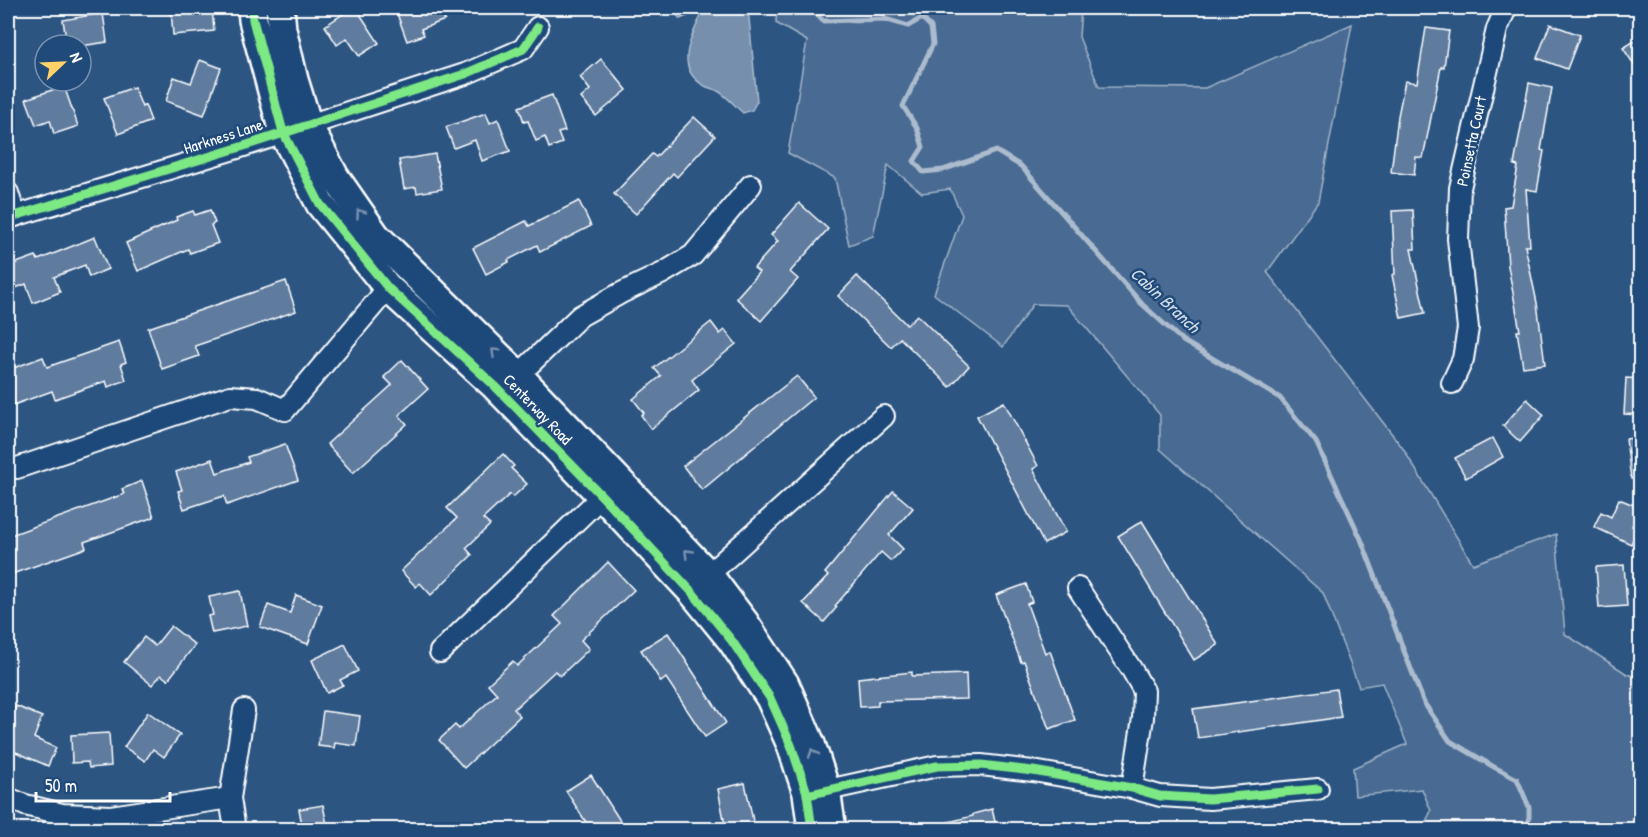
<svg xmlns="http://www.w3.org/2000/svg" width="1648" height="837" font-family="'Patrick Hand',sans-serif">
<rect width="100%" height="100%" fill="#2c5582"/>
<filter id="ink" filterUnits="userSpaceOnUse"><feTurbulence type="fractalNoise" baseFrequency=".0167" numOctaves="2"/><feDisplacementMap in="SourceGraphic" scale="12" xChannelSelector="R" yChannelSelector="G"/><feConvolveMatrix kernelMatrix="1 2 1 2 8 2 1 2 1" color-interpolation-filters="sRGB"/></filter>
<g filter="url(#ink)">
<polygon fill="#486b92" stroke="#a4b5c8" stroke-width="1.5" points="777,8 1081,8 1079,37 1099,87 1205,88 1352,24 1318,202 1267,272 1402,447 1473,564 1556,534 1565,634 1627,674 1640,678 1640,829 1422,829 1431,811 1422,789 1355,796 1353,768 1407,744 1382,683 1359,687 1323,593 1160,449 1160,415 1067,305 1033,304 1003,347 934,294 962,215 950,189 922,193 888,165 873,236 849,245 835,178 788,153 807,41 776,23"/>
<path fill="#748fad" stroke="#acbcce" stroke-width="1.5" d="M675 8H748L757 101 752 110 743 113C735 106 727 96 718 91 714 89 709 88 705 86 674 69 690 39 701 16L692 14 680 19 674 11Z"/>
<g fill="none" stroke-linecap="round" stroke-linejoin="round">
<polyline stroke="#acbcce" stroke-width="5" points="811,8 823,21 885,19 908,26 922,18 931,27 933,44 903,106 917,128 923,147 914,161 923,172 943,170 996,151 1021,166 1142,304 1183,341 1280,398 1316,442 1361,539 1424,703 1450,741 1494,767 1517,779 1529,807 1529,830"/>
</g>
<g fill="#5e7c9f" stroke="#fff" stroke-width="1.5">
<polygon points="191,8 212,8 214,31 173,35 171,9"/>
<polygon points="352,8 356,8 379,43 359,56 347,38 337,45 325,26"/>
<polygon points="405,8 440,8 445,20 421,29 424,35 407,41 396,11"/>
<polygon points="103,13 107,42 81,46 67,45 63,20"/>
<polygon points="1550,24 1580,35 1567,69 1537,58"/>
<polygon points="1426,28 1449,31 1444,67 1441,67 1423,158 1416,157 1414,175 1391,172 1398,116 1405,81 1417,83"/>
<polygon points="1641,37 1641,75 1623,48"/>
<polygon points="601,59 627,90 596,116 581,98 590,90 580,77"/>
<polygon points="200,60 221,68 204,115 166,101 174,77 191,83"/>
<polygon points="1529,83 1552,88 1541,150 1544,151 1537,191 1526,189 1530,246 1525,246 1537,303 1545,364 1523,367 1517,331 1520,331 1508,266 1504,207 1511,206 1518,166 1514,165"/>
<polygon points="64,86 78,126 54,134 50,120 36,125 26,99"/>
<polygon points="134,87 142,107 145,105 151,121 118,134 104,98"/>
<polygon points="552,95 565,131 558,133 562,143 549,148 545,137 536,141 528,121 524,122 519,107"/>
<polygon points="486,113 490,123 498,119 510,151 482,161 475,140 454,148 446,127"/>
<polygon points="694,117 715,136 677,177 673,173 636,214 614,194 652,154 656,157"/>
<polygon points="435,154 442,189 417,193 416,187 404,189 399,160"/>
<polygon points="579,201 591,226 540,252 537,245 508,260 509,262 486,274 473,248 526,221 529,226"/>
<polygon points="799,203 828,229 790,272 798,279 761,321 736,298 759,272 754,268 778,241 771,235"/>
<polygon points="210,210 215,223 211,225 218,243 190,253 188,249 138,271 126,243 177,220 176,217 193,211 195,215"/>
<polygon points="1413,210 1415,249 1411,249 1425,313 1401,318 1392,275 1395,274 1392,211"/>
<polygon points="95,237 108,269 89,277 85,265 54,277 60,292 33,303 26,284 8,291 8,266 36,256 38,260"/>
<polygon points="857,276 907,325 917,315 969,366 950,387 900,338 891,347 838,296"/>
<polygon points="286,281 296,311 195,346 199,356 162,369 148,328"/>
<polygon points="711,322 720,334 725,330 736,344 692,380 699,390 651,429 641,415 644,413 633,399 661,376 654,368"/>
<polygon points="119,342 126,362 121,364 126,380 108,387 106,381 55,399 52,391 8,407 8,370 43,357 47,367"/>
<polygon points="402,360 428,389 399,415 407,424 353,473 327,444 392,385 384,377"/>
<polygon points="797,376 814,397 702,490 683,466"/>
<polygon points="1626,378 1641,379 1641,415 1624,414"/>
<polygon points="1527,399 1544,415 1520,442 1503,426"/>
<polygon points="1004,402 1038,466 1033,469 1066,532 1044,544 977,416"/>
<polygon points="1641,437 1641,479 1631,479 1626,439"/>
<polygon points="1493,438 1503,457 1466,478 1455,458"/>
<polygon points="285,444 298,480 227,505 224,496 184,509 178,491 182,490 176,472 212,459 217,473 249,462 247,457"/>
<polygon points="503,454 514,466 511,468 527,484 513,497 510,494 483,519 490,525 466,548 472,555 431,595 420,583 416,587 401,571 457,518 447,508"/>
<polygon points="142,481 154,517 84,542 86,548 12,574 8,561 8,536 124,494 122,489"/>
<polygon points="893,491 913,508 889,535 903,549 891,561 881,552 835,606 837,607 824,622 803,603 828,576 825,573"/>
<polygon points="1619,499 1641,508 1632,526 1638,528 1631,544 1594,527 1601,512 1611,517"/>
<polygon points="1142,521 1218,645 1194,660 1118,536"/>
<polygon points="608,562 634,590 581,640 589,649 560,676 555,671 514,709 520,716 464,768 439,740 455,725 459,729 497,694 488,684 513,661 517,666 562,624 554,616"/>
<polygon points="1624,565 1627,606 1599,608 1596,567"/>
<polygon points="1026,584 1032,602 1027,604 1045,653 1050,651 1075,720 1049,729 1024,661 1021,662 996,595"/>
<polygon points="240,591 247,626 212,633 208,616 213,615 209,597"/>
<polygon points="296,595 322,605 308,644 260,627 268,605 290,613"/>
<polygon points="171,626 195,645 168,680 161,675 152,685 124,662 144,637 155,646"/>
<polygon points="668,633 726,723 705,737 666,678 661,682 641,650"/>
<polygon points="345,644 358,671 340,680 343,685 327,693 312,660"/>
<polygon points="912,672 912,676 966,674 967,699 878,701 878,706 860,707 858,678"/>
<polygon points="1336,689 1341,717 1198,738 1193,709"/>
<polygon points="16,706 42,717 34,738 56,748 48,766 9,749 13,740 8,737 8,726"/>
<polygon points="323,711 360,716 356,746 335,743 334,748 318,746"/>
<polygon points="148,712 180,735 164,757 153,749 145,761 124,747"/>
<polygon points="109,733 111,766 89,768 88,762 72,763 71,735"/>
<polygon points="591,775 626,830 591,830 566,791"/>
<polygon points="745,783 755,830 726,830 718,789"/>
<polygon points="323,805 328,830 303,830 299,809"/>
<polygon points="992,809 997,830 940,830 940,824 973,816 973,814"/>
</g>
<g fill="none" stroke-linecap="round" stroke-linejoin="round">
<defs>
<g id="street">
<polyline points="8,193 15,216"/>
<polyline points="8,218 244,146 465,74 523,49 538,27"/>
<polyline points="1452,383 1463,359 1468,328 1458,239 1460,188 1497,29 1506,8"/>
<polyline points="508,385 580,316 621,293 663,273 693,255 751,185"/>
<polyline points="17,468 230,396 257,398 285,410 388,288"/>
<polyline points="699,583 884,416"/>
<polyline points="1078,588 1132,670 1144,691 1143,718 1132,788"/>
<polyline points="440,652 602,496"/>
<polyline points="814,793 937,766 981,765 1033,771 1132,788 1160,796 1210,799 1318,789"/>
<polyline points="8,798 25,805 62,814 111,816 230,798"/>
<polyline points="235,830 230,798 244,710"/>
</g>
<g id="secondary">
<polyline points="252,8 253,20 283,132 320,204 388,288 495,386 602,496 692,592 732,641 770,698 791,745 807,793 812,830"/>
<polyline points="280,8 282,29 294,80 308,125 335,177 376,236 518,375 708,574 745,623 785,684 811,744 826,790 832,830"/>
</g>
</defs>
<use href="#street" stroke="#fff" stroke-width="24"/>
<use href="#secondary" stroke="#fff" stroke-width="32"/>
<use href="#street" stroke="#1f4a7a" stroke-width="20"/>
<use href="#secondary" stroke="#1f4a7a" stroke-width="27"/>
<defs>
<g id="cycleway">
<polyline points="252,8 253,20 283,132 320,204 388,288 495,386 602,496 692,592 732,641 770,698 791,745 807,793 812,830"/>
<polyline points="8,218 244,146 465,74 523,49 538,27"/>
<polyline points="807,795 937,766 981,765 1033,771 1132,788 1160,796 1210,799 1318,789"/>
</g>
</defs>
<use href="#cycleway" stroke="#1f4a7a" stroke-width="13"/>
<use href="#cycleway" stroke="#7ce984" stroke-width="9"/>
</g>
<defs><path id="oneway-chevron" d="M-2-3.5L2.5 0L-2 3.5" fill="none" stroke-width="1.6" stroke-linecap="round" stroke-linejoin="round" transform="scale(1.5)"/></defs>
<g stroke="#7992af">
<use href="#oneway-chevron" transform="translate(360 213) rotate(-125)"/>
<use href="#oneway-chevron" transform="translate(495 352) rotate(-136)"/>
<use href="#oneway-chevron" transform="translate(688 553) rotate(-134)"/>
<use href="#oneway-chevron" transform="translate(813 753) rotate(-109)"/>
</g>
</g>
<g text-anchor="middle" stroke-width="5" stroke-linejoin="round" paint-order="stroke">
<g font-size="16" fill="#fff" stroke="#1f4a7a">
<text transform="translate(223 136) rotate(-18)" y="6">Harkness Lane</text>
<text transform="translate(1471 141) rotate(-78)" y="6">Poinsetta Court</text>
<text transform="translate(538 409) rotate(46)" y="6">Centerway Road</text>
</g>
<g font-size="18" font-style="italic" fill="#d5dde6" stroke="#1f4a7a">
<text transform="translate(1165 300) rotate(43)" y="6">Cabin Branch</text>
</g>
</g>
<rect width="1648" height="837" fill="none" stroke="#1f4a7a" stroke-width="30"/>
<rect x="15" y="15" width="1618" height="807" fill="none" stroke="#fff" stroke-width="2" filter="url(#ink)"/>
<g transform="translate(63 63) rotate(67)"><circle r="28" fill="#1f4a7a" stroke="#7992af" stroke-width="1.5"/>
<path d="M0-4.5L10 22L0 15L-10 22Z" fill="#ffd166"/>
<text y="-9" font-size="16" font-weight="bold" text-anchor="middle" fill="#ffffff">N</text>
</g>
<path d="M36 792v9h134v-9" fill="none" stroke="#ffffff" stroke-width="3"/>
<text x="45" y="792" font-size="18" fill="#ffffff" stroke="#1f4a7a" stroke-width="4.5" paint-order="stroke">50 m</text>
</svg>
